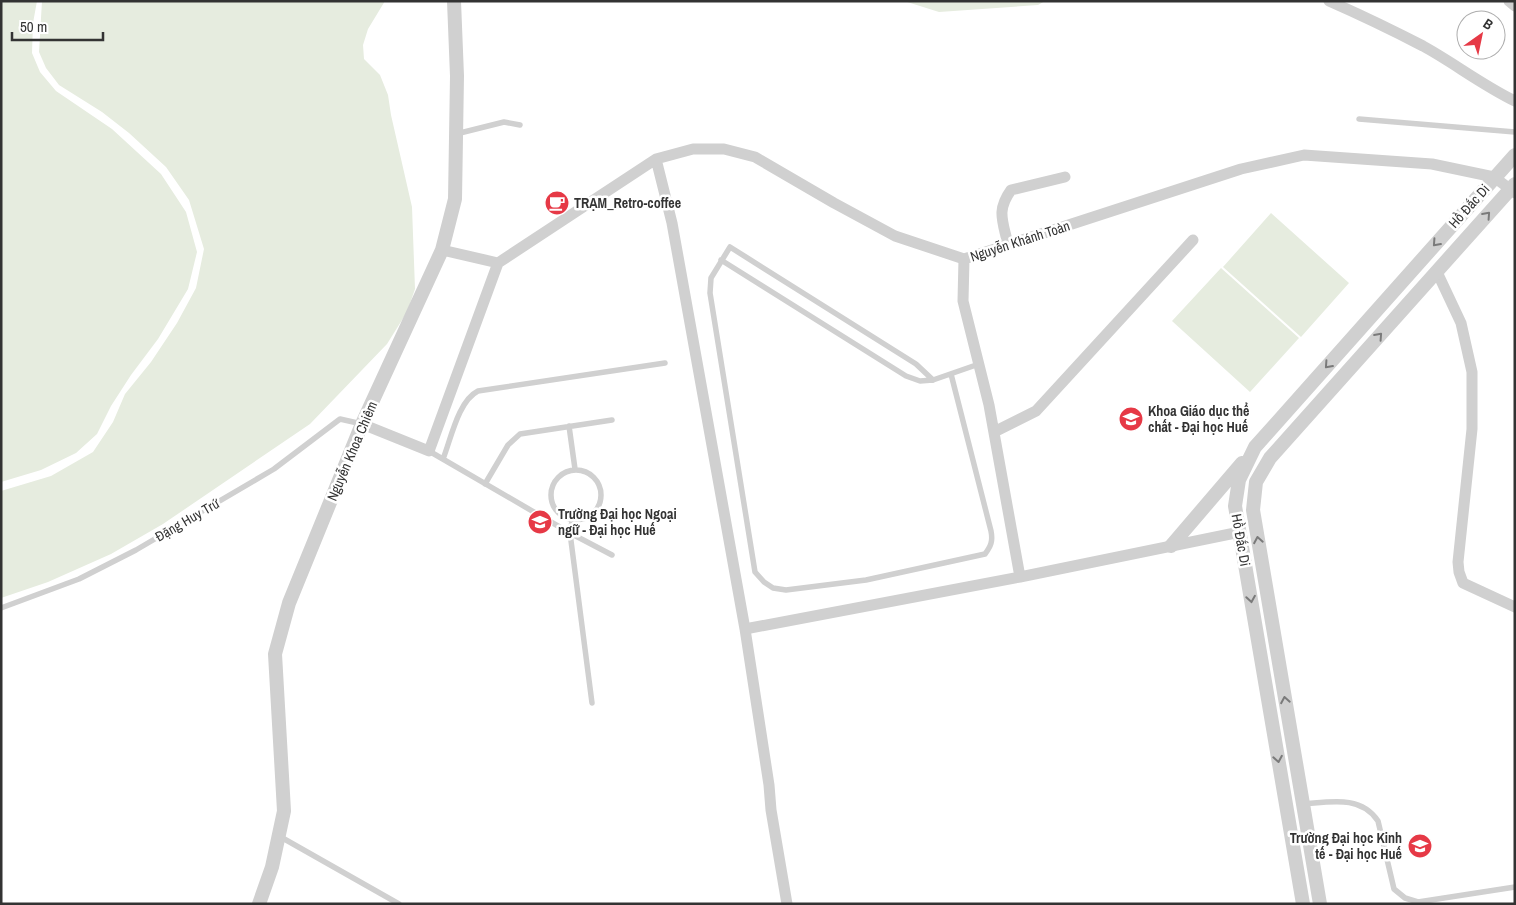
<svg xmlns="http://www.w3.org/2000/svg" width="1516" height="905" viewBox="0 0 1516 905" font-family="'Archivo Narrow',sans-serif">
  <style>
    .green { fill: #e6ecdf }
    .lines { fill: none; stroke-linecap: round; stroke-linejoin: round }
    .service { stroke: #d0d0d0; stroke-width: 5.5 }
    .minor { stroke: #d0d0d0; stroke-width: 11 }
    .tertiary { stroke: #d0d0d0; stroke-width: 14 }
    .oneway { stroke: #7a7a7a }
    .labels { text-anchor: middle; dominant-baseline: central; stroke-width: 5; stroke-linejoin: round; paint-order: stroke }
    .poi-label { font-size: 14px; font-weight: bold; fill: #333; stroke: #fff; text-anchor: start }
    .street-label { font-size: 14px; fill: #333; stroke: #fff }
  </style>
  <rect width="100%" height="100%" fill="#fff"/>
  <path class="green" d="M1,1h36l-4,22 -1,30 8,19 16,19 56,38 49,45 25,38 11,40 -9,37 -30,50 -27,36 -20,31 -14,28 -21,19 -35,17 -40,12z
    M42,1h343l-17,28 -5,16 1,14 16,16 8,20 3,20 21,92 3,82 -8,23 -20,32 -77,80 -147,100 -52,30 -63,28 -47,16v-107l50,-15 42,-24 20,-30 12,-28 26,-32 26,-39 19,-35 8,-39 -15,-49 -23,-33 -37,-34 -27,-21 -43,-27 -13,-17 -7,-16z
    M904,1h141l-7,4 -99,7z
    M1271,213l78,70 -48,54 -78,-70z
    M1221,268l78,70 -49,54 -78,-71z"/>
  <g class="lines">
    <path class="service" d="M1359,119l156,13
      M456,134l48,-12 16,3
      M721,260l185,116 14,5 13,-1 46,-16
      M933,380l-17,-16 -186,-117 -19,31 -1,15 45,279 9,10 9,6 13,2 80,-10 119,-26c6,-8 8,-13 6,-23l-40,-157
      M569,426l6,43
      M429,451l141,82 42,22
      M443,459c8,-20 15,-58 35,-68l187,-28
      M551 495a25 25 0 1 1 50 0a25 25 0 1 1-50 0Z
      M485,484l23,-39 12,-11 92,-14
      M572,521l-2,12 22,170
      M1,608l78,-29 57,-29 138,-81 66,-50 22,5
      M1304,804c26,-2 57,-9 74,17l16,68 11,9 13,4 97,-15
      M279,836l120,68"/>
    <path class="minor" d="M1329,1c32,14 63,29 94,45 31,17 59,39 92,55
      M1509,1l6,5
      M656,159l16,64 73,406 24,156 2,25 16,94
      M1008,245c-5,-24 -12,-34 3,-55l54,-13
      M442,250l56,13 158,-104 37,-10h31l31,8 79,46 61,33 69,23 277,-90 63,-14 128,9 62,13 21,16
      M964,259l-1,42 26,104 31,172
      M1437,272l24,51 11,49v57l-14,133 1,10 4,11 52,24
      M362,424l67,27 69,-188
      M994,432l42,-21 157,-171
      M745,629l275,-52 220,-45"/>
    <path class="tertiary" d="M1171,546l71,-83
      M259,904l13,-37 12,-56 -9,-157 14,-51 73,-179 80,-174 13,-51 2,-123 -3,-75
      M1303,904l-68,-398 4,-26 16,-33 260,-292
      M1320,904l-67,-394 3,-28 14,-24 245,-274"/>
  </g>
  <defs><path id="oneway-chevron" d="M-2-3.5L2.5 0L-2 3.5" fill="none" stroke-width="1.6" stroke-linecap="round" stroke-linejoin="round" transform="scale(1.25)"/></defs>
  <g class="oneway">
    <use href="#oneway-chevron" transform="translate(1487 215) rotate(-48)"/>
    <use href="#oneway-chevron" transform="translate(1436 243) rotate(132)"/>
    <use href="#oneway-chevron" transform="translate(1379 336) rotate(-48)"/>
    <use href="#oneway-chevron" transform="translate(1328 365) rotate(132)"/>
    <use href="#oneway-chevron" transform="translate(1258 540) rotate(-100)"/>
    <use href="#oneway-chevron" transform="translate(1251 599) rotate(81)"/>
    <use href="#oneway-chevron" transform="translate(1285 700) rotate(-100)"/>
    <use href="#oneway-chevron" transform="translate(1278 759) rotate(80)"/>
  </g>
  <defs>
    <symbol id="cafe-disc" viewBox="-11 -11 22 22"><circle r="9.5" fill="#e63946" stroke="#fff"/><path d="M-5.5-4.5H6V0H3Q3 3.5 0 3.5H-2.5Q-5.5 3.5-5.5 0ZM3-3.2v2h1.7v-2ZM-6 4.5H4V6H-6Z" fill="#fff"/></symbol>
    <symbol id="university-disc" viewBox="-11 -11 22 22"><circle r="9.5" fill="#e63946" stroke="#fff"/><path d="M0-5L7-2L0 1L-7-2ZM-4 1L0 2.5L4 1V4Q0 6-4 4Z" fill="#fff"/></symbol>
  </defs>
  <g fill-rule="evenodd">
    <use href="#cafe-disc" x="543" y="189" width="28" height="28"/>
    <use href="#university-disc" x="1117" y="405" width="28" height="28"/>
    <use href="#university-disc" x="526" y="508" width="28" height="28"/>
    <use href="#university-disc" x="1406" y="832" width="28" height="28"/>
  </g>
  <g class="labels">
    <g class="poi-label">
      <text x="574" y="203">TRẠM_Retro-coffee</text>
      <text x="1148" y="411">Khoa Giáo dục thể<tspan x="1148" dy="16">chất - Đại học Huế</tspan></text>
      <text x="558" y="514">Trường Đại học Ngoại<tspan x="558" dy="16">ngữ - Đại học Huế</tspan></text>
      <text x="1402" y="838" text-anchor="end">Trường Đại học Kinh<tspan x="1402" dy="16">tế - Đại học Huế</tspan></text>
    </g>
    <g class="street-label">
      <text transform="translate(1469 206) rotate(-48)">Hồ Đắc Di</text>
      <text transform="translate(1020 241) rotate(-18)">Nguyễn Khánh Toàn</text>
      <text transform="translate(352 451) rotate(-67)">Nguyễn Khoa Chiêm</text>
      <text transform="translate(187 520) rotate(-30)">Đặng Huy Trứ</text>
      <text transform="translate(1241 540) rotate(80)">Hồ Đắc Di</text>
    </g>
  </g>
  <rect width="1516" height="905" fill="none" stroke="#333333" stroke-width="5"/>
  <g transform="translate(1481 35) rotate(33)"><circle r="24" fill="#ffffff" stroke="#adadad"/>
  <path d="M0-4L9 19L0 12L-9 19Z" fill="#e63946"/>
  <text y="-8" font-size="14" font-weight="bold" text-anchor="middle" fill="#333333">B</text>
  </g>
  <path d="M12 32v8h91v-8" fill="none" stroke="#333333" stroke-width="2.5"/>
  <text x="20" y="32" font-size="15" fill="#333333" stroke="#ffffff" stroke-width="4" paint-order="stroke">50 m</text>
</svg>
